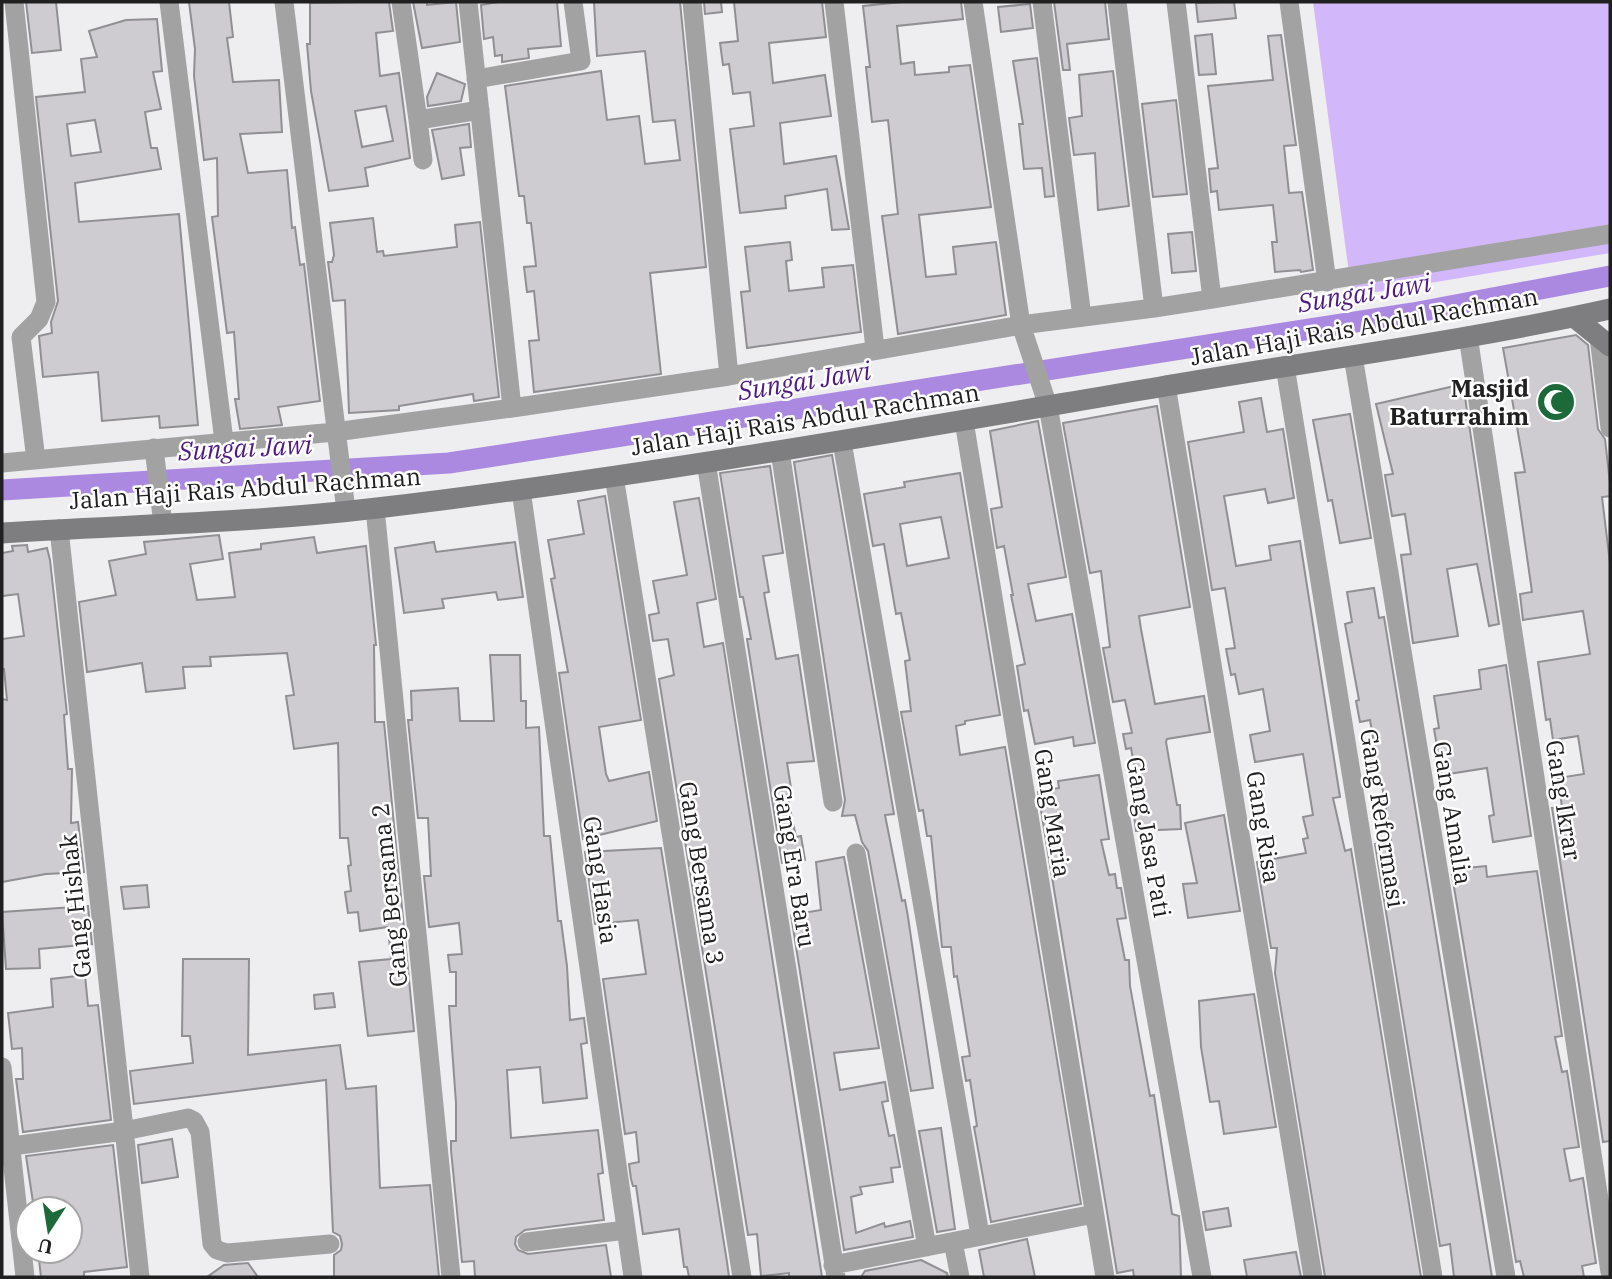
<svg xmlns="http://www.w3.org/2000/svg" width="1612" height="1279" viewBox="0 0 1612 1279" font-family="'IBM Plex Serif',serif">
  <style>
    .green { fill: #d2b8fb }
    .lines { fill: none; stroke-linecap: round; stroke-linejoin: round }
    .canal { stroke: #ac89e0; stroke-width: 21 }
    .building { fill: #ceccd0; stroke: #908f93; stroke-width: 2; fill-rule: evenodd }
    .street { stroke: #a2a2a3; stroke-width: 19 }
    .secondary { stroke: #7e7d7f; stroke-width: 21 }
    .labels { text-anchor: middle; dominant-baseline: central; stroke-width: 5; stroke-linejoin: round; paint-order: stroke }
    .street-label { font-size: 24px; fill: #202021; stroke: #fff }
    .poi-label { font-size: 24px; font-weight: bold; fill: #202021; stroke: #fff; text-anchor: end }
    .water-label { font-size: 26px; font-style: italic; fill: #4f1b82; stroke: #fff }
  </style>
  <rect width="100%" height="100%" fill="#eeedf0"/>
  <path class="green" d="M1313,2h297v251l-258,43z"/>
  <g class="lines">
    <path class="canal" d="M2,490l447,-27 964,-150 197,-37"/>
  </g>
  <path class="building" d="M26,2h30l5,48 -29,3z
    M189,2h40l4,35 -6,1 6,44 46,-2 3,52 -42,2 8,39 39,-3 5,58 3,-1 5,38 4,-1 16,137 -42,6 4,18 -42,4 -5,-30h4l-5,-67 -7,1 -15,-116 6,-1 -1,-58 -13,2 -10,-84 1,-27z
    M359,2h30l4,29 -17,2 4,43 19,-3 11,85 -45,10 3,18 -39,5 -18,-100 -4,-47h3v-41zM386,106l7,35 -31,6 -7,-36z
    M413,2h14v3l29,-3 4,40 -38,6z
    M498,2h59l4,44 -33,3 1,9 -27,4v-7l-7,1 -2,-19 -9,2 -3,-34z
    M594,2h86l26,265 -56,6 11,101 -127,18 -5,-51 10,-1 -5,-49 -7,1 -3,-25 12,-1 -5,-43h-4l-3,-27h-5l-14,-110 96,-15 6,49 32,-4 6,48 35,-4 -5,-40 -22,2 -8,-71 -48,5z
    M704,2h17l1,10 -17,2z
    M734,2h88l4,35 -57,6 4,40 52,-8 6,41 -51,7 4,41 52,-8 13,73 -17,1 -5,-41 -42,7 1,12 -46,5 -10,-84 24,-3 -4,-34 -17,2 -4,-30 -6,1 -3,-22 18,-2z
    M902,2h59l2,17 -66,7 4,38 13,-2 1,13 34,-3v-5l21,-2 21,142 -72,8 7,62 30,-3 -3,-27 43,-5 10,73 -108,19 -16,-118 16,-2 -10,-94 -16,2 -6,-55h4l-7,-61z
    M1054,2h51l4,37 -42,5 3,26h-7z
    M1234,2l2,16 -38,4 -2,-19z
    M1030,4l3,24 -32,4 -3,-25z
    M157,19l5,52 -9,1 8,37 -16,3 6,36h6l4,21 -86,14 4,39 100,-8 19,211 -38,3 -1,-12 -57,5 -4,-49 -55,5 -4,-41 13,-3 -1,-11 7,-21 -22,-204 49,-5 -4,-33 16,-2 -8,-26 37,-11zM95,120l6,32 -30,4 -4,-32z
    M1212,34l4,40 -17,1 -4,-39z
    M1281,35l15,110 -12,1 5,47 13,-1 11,78 -12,2 -1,-2 -25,2 -3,-30h5l-4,-37 -54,5 -2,-19 -6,1 -2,-23 9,-1 -10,-82 65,-6 -5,-44z
    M1037,58l17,138 -9,1 -3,-29 -18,1 -5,-45h4l-10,-63z
    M1113,71l16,135 -31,4 -3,-57 -21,2 -5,-37 13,-2 -3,-41z
    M437,73l28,11 -4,17 -33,5 -1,-9z
    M1176,100l11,94 -34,3 -11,-93z
    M469,124l2,23 -11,1 4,27 -22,4 -10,-49z
    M373,218l4,34 6,-1 1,5 73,-9 -2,-22 25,-3 19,175 -25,4 -1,-7 -74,12v4l-50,3 -4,-113 -12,1 -5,-39h4l2,-7 -4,-32z
    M1192,232l4,39 -24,2 -4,-39z
    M790,242l2,18 -6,1 3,30 35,-4 -2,-19 31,-3 8,67 -114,16 -6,-56 9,-1 -5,-44z
    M1576,335l12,10 10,84 7,10 5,44v13l-8,1 8,66v578l-7,1 -51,-334 10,-1 -4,-29 26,-4 -6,-38 -25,4 -3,-21 -4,1 -8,-58 52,-8 -7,-43 -60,9 -3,-26 12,-2 -17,-119 10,-1 -22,-124z
    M1463,384l36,240 -10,2 -12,-62 -30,5 11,67 -45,7 -12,-88 10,-1 -6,-40 -13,2 -7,-41 8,-1 -17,-70z
    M1261,398l6,34 16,-3 11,69 -26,5 -3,-14 -41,7 12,70 35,-6 -2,-14 31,-5 40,256 -7,1 12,53 6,-2 70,428h-96l-50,-304 2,-25h-6l-14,-86 49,-9 -3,-14 5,-1 -5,-21 10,-2 -10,-61 -48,8 -5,-27 20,-4 -7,-42 -24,5 -4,-20 -4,1 -5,-26 9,-1 -10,-60 -13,2 -24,-148 56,-10 -5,-30z
    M1157,406l33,201 -51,9 2,13 14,75 49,-8 6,36 -43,7 -1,3 11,63h3l1,24 -45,2 -6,-49 7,-1 -6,-33 -5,1 -3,-15 9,-1 -7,-33 -12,2 -10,-54 7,-1 -9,-76 -11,2 -27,-150z
    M1350,414l21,124 -31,5 -8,-43 -4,1 -15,-81z
    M1038,421l28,156 -38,7 8,37 36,-7 23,129 -21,3 -1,-9 -38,7 -7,-34 -4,1 -7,-45 8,-2 -14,-69h2l-9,-49 -7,2 -6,-39 11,-2 -12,-76z
    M832,455l62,359 -9,1 17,86 3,-1 3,17 25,171 -22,3 -43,-240 -6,-9 -7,-27 -13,1 3,-16 -51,-338z
    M770,466l13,87 -20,3 6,36 -5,1 12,66 22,-4 16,106 -27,2 5,31 -5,1 9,42 5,-1 4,24 -23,3 -35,-224h4l-8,-42h-3l-20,-124z
    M960,473l40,242 -35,6v3l-9,2 4,29 45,-8 76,457 -90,18 -17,-95 3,-1 -7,-46 -4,1 -4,-24 8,-1 -13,-80 -3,1 -3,-30h-9l-11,-111h-4l-4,-26 -4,1 -18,-99 10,-1 -6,-50 5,-1 -9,-47 -5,1 -12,-70 -11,2 -9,-52 41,-7 -1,-5zM941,517l8,41 -42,8 -7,-42z
    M605,496l36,224 -42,7 7,47 3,7 40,-9 8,49 -74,18 -24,-166 9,-1 -17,-93 4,-1 -7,-38 36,-6 -6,-33z
    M699,498l17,101 -19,4 7,44 19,-4 99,634h-33v-4l-28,3 -4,-42 -9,1 -89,-556 15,-4 -6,-36 -15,2 -4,-26 10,-2 -6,-32 34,-6 -13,-73z
    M219,535l4,24 -33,5 7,36 38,-3 -6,-44 32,-4v-5l53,-7 3,16 49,-7 10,99h-2l1,77h9l30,309 -46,5 -9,-74 32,-3 -3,-32 -28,4 -2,-19 -10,1 -3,-21 6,-1 -3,-25 3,-1 -3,-27h-8l-2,-95 -44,6 -8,-53 8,-1 -7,-42 -77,4 1,9 -28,1 2,21 -39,4 -4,-29 -55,9 -8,-70 37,-7 -7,-34 37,-7 -2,-12z
    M434,542l2,10 79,-10 8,55 -25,3 -2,-8 -54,7 2,9 -40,5 -9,-65z
    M27,545l1,7 19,-4 3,12 17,154 -3,1 4,54h4l-1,54 7,-1 6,50 -38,2 -44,8v-183l5,1 -3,-31h-2v-30l22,-3 -6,-42 -16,2v-43l11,-2 -1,-5z
    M1374,588l5,30 5,-1 108,660h-38l-4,-33 -10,2 -65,-402 16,-4 -10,-61 -8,1 -3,-19 7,-1 -7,-40 -10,2 -4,-21 3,-1 -14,-76 7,-2 -5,-30z
    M490,655h30l1,46h5v27l13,-1 5,109h6l8,85h3l6,45 3,54 14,-2 3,25 -6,1 6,54 -44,5 -3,-36 -33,3 4,68 87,-8 5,43 -5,1 6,46 -79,10 -9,7 -1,7 3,6 10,4 78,-9 5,32h-136l-1,-16 -12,1 -11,-112v-9h5v-38l-7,-97h7v-34h-6l-2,-17 14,-1 -3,-31 -30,4 -5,-51h7l-3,-58h-10l-10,-98h4l-1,-29 47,-3 2,33h34z
    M1506,665l25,171 -38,6 -4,-26 5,-1 -7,-47 -45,7 -8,-46 5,-1 -5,-32 47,-7 -2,-19z
    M1099,775l10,64 -8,1 8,35 6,-1 2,14h4l5,30 -9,1 8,41h4l1,26 20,110 4,-1 18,119 7,2 2,61h-47l-1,-7 -16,3 -79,-481 21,-4 -1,-7z
    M1224,815l16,96 -52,7 -5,-34 14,-1 -12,-60z
    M661,848l66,414 2,15h-40l-2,-10h-3l-5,-38 -36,5 -7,-48h-3l-2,-7 -2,-15 10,-2 -3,-30 -11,2 -22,-155 43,-5 -8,-54 -43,4 -10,-72z
    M844,857l35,191 -45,5 6,37 45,-8 3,19 -6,1 7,34 5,-1 6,32 -9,1 2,14 -33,5 2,7 -11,3 5,36 28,-10 1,4 25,-6 3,16 -69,13 -53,-335 30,-5 -5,-48z
    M1486,866l1,11 50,-6 25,165 -7,1 7,35 5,-1 12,76 -15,2 6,32 13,-3 13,85 -14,3 2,11h-60l-4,-16 -4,1 -64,-387 5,-1 -1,-5z
    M147,885l2,22 -25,2 -3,-22z
    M88,906l4,38 -53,5 1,19 -34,1 -4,-57z
    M183,959h66l-1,96 92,-10 6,44 30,-3 4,102 50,-3 9,92h-105v-22l7,-5 1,-6 -2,-8 -7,-4 -7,-152 -192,24 -4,-33 63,-8 -3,-27h-8z
    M85,975l3,31 10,-1 13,115 -88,12 -7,-53h7l-1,-31 -10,1 -4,-36 45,-6 -2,-28z
    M333,993l2,14 -20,2 -1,-14z
    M1254,994l22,133 -52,7 -5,-33 -9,1 -9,-55 -2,-46z
    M941,1128l14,101 -18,3 -18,-101z
    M172,1139l6,38 -36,6 -4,-38z
    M113,1145l14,122 -43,5v5h-43l-3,-26h32v-42h-36l-8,-53z
    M1228,1208l3,18 -25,4 -3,-18z
    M1027,1239l8,38h-51l-5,-27z
    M1296,1252l5,25h-54l-3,-17z
    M921,1260l26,13 1,4h-87l4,-6z
    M248,1263l10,14h-51l17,-12z"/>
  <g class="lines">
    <path class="street" d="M14,2l32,300 -7,17 -18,18 15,123
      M169,2l55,439
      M284,2l62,509
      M401,2l17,118 62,-10
      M468,2l44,406
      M692,2l37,374
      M834,2l41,346
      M973,2l48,323 27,81 154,871
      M1042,2l40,315
      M1117,2l37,306 58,-9 -36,-297
      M1289,2l38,280
      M476,79l105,-18 -8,-59
      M418,120l5,40
      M1212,299l398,-65
      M1468,336l142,936
      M1599,337l11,91
      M1353,356l153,921
      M1285,366l148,911
      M1166,385l147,892
      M964,421l141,856
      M842,442l138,793
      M154,448l9,77
      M780,451l53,351
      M706,462l130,815
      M2,463l333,-31 177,-24 217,-32 292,-51 133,-17
      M614,476l128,801
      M521,490l112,787
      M375,508l76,769
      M59,529l81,748
      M856,853l71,394
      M2,1067l23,210
      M12,1146l112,-15 64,-13 6,3 6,11 12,112 5,6 10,3 103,-9
      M527,1242l99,-12
      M953,1242l7,35
      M833,1265l261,-51"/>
    <path class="secondary" d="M1574,317l36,29
      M2,533c125,-8 250,-10 375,-25 262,-31 522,-77 783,-121 150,-26 301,-45 450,-78"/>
  </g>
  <defs>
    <symbol id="mosque-disc" viewBox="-11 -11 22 22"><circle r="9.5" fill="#1c6a3a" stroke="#fff"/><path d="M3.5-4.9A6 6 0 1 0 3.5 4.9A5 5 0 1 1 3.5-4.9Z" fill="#fff"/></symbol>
  </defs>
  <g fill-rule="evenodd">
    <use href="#mosque-disc" x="1534" y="380" width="44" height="44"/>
  </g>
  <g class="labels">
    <g class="street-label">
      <text transform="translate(1364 326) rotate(-10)">Jalan Haji Rais Abdul Rachman</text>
      <text transform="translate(805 419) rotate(-9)">Jalan Haji Rais Abdul Rachman</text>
      <text transform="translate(245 488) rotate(-4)">Jalan Haji Rais Abdul Rachman</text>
      <text transform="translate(1564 800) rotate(81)">Gang Ikrar</text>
      <text transform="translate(1053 813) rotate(81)">Gang Maria</text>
      <text transform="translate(1453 813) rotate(81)">Gang Amalia</text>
      <text transform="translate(1383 818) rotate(81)">Gang Reformasi</text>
      <text transform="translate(1264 827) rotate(81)">Gang Risa</text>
      <text transform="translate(1149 837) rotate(80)">Gang Jasa Pati</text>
      <text transform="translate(795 866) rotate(81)">Gang Era Baru</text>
      <text transform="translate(702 873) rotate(81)">Gang Bersama 3</text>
      <text transform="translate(601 880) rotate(82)">Gang Hasia</text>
      <text transform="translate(389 895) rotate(-96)">Gang Bersama 2</text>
      <text transform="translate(75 906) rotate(-96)">Gang Hishak</text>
    </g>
    <g class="poi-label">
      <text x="1529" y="388">Masjid<tspan x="1529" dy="28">Baturrahim</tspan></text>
    </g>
    <g class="water-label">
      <text transform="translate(1364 292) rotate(-9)">Sungai Jawi</text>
      <text transform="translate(804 380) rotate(-9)">Sungai Jawi</text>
      <text transform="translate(245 447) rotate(-3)">Sungai Jawi</text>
    </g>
  </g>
  <rect width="1612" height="1279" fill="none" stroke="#202021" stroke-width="7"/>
  <g transform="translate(49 1230) rotate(192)"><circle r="33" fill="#ffffff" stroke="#a6a6a6" stroke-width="2"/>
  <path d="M0-5L12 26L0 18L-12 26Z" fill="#1c6a3a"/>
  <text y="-10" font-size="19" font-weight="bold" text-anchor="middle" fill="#202021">U</text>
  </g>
</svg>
